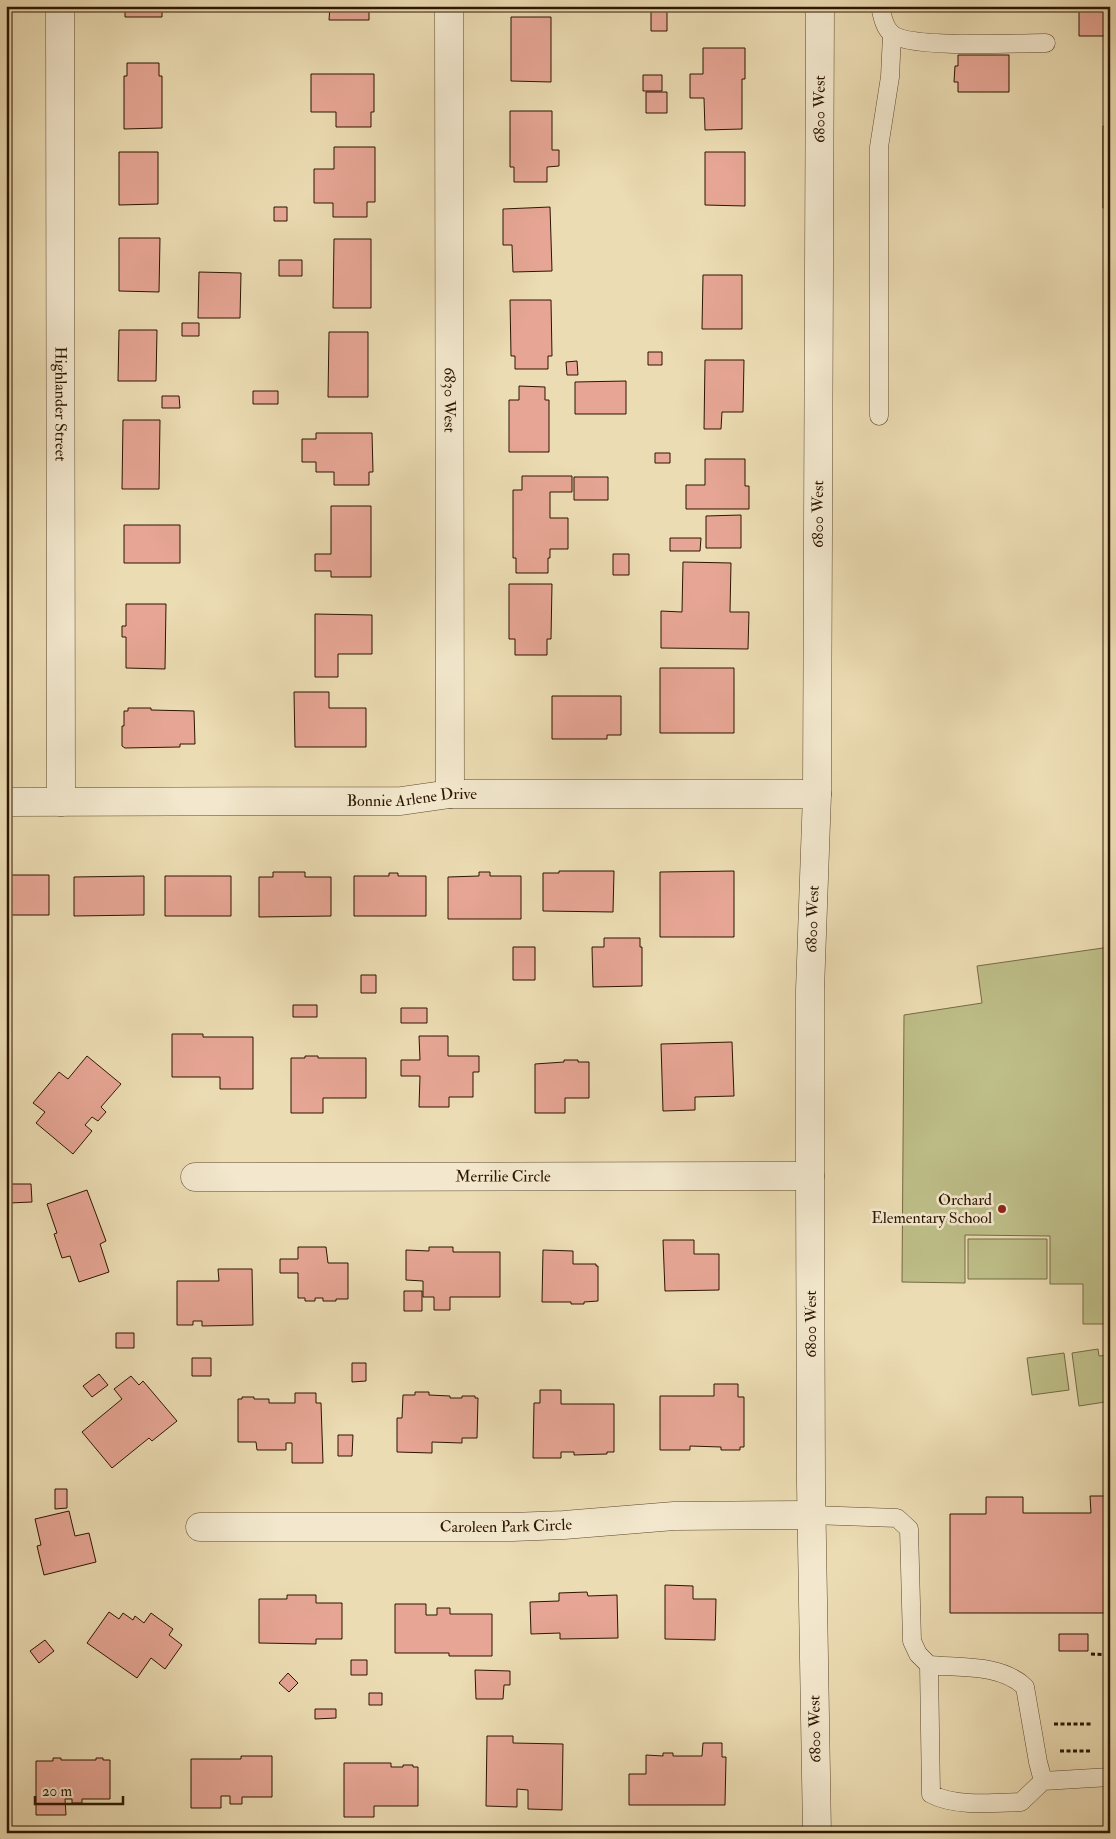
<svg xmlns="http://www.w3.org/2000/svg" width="1116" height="1839" viewBox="0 0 1116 1839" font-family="'IM FELL Double Pica',serif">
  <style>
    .green { fill: #bebe88; stroke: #756a44 }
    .building { fill: #e7a695; stroke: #2c1500 }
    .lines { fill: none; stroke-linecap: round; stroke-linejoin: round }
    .lane-casing { stroke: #5c472d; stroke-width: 19 }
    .street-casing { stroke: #5c472d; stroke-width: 29 }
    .path { stroke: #2c1500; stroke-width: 3; stroke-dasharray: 4 2.5; stroke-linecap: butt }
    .lane { stroke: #f3e8ce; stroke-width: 18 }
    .street { stroke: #f3e8ce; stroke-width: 28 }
    .poi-dot { fill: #8f2418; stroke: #f3e8ce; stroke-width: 2 }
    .labels { text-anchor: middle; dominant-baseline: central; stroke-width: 5; stroke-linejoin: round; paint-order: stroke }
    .street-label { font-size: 16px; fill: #2c1500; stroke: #f3e8ce }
    .poi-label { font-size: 16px; fill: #2c1500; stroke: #f3e8ce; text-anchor: end }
  </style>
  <rect width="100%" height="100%" fill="#ecdcb3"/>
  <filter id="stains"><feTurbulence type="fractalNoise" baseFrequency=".004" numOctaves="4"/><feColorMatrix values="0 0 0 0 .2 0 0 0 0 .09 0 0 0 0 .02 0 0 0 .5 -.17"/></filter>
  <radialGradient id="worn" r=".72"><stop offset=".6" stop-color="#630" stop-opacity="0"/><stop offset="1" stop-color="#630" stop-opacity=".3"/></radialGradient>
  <path class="green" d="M1110,947v377h-27v-40h-33v-48l-85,-1v48l-63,-1 2,-267 78,-12 -5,-37z
    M968,1239h79v40h-79z
    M1098,1349l1,7 11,-1v41l-5,1v5l-26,4 -7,-53z
    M1064,1353l5,37 -37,5 -5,-37z"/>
  <path class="building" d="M125,6h37v11h-37z
    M330,6h39v14h-40z
    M1079,6h31v30h-31z
    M651,8h16v23h-16z
    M511,17h40v65l-40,-1z
    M703,48h42v31h-3v50l-37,1 -1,-32h-14v-24h13z
    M958,55h51v37h-51v-10h-4l1,-16h3z
    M127,63h32v13h3v52l-38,1v-53h3z
    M311,74h63v38h-3v15h-35v-15h-25z
    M643,75h19v16h-19z
    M646,92h21v21h-21z
    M510,111h42v39h7v16l-12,1v15h-33v-15h-4z
    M1103,126h7v82h-7z
    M334,147h41v55h-8v15h-34v-14h-19v-34h20z
    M119,152h39v52l-39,1z
    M705,152h40v54l-40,-1z
    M274,207h13v14h-13z
    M550,207l2,64 -39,1 -1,-27h-9v-36z
    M119,238h41l-1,54 -40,-1z
    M334,239h37v69h-38z
    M279,260h23v16h-23z
    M199,272l42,1 -1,45h-42z
    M703,275h39v54h-40z
    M510,300h41l1,56h-4v13h-33v-13h-4z
    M182,323h17v13h-17z
    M119,330h38l-1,51h-38z
    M329,332h39v65h-40z
    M648,352h14v13h-14z
    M705,360h39l-1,52h-21l-1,17h-17z
    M577,361l1,14h-11l-1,-13z
    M626,381v33h-51v-32z
    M519,386l26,1v13h4v52h-40v-52h10z
    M253,391h25v13h-25z
    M162,396h17l1,12h-18z
    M123,420h37l-1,69h-37z
    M316,433h56l1,39h-4v13h-35v-13h-18v-10h-14v-23h14z
    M655,453h15v10h-15z
    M705,459h40v27h4v23h-63v-24h19z
    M522,476h50v16h-22v26h18v31h-18v9h-2v15h-32v-15h-3v-68h9z
    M574,477h34v23h-34z
    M331,506h40v71h-40v-6h-16v-17h16z
    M741,515v33h-35v-32z
    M124,525h56v38h-56z
    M670,538h31l-1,13h-30z
    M613,554h16v21h-16z
    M683,562l48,1 -1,49h19l-1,37 -87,-1v-37l21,1z
    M509,584h43l-1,55h-4v16h-32v-16h-6z
    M126,604h40l-1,65 -39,-1v-31h-4v-11h4z
    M315,614l57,1v39h-34v23h-23z
    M660,668h74v65h-74z
    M294,692h35v16h37v39h-71z
    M552,696h69v39h-14v4h-55z
    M128,708h23v2l43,1 1,33h-15v3l-55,1 -3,-2v-20h2v-15h4z
    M559,871h55l-1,41 -70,-1v-38h16z
    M734,871v66h-74v-65z
    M273,872h32v5h26v39l-72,1v-40h14z
    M479,872h11v4h31v43h-73v-42l31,-1z
    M389,873h9v3h28v40h-72v-40h35z
    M6,875h43v40h-43z
    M144,876v39l-70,1v-39z
    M165,876h66v40h-66z
    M604,938h36v9h2v39l-49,1 -1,-40h12z
    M513,947h22v33h-22z
    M361,975h15v18h-15z
    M293,1005h24v12h-24z
    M401,1008h26v15h-26z
    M172,1034h31v3h50v52h-33v-12h-48z
    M419,1036h29v20h31v16h-6v25h-24v10h-30l1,-31h-19v-16h19z
    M732,1042l2,54 -39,1v13l-32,1 -2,-67z
    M87,1056l34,28 -20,23 5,5 -8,9 -6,-4 -7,8 7,6 -19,23 -37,-31 9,-11 -12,-9 26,-31 9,7z
    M305,1056h13v2h48v40h-43v15h-32v-55h14z
    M564,1060h14v2h11v36h-24v15h-30v-49l29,-2z
    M9,1184h22l1,18 -23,1z
    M87,1190l19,51 -6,3 9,28 -30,10 -9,-26 -8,2 -8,-24 3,-1 -10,-29z
    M663,1240h31v14h25v36l-54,1z
    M298,1247h28l2,16h20v36h-12v2h-13v-3h-8v3h-10v-3h-7v-25h-18v-14h18z
    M429,1247h24v5h47v45h-50v13h-16v-13h-11v-16l-17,-1v-30l23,1z
    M543,1250l30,1v13h23v2h2v35l-14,1v2h-13v-2h-29z
    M218,1269h34l1,56 -51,1v-5h-9v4h-16v-44h42z
    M404,1291h18v20h-18z
    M116,1333h18v15h-18z
    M192,1358h19v18h-19z
    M352,1363h14v18l-14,1z
    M99,1374l9,11 -16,12 -9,-11z
    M131,1376l8,9 4,-4 34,40 -25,20 -3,-3 -37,30 -30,-36 40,-33 -8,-10z
    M714,1384h24v13h6v50h-4v3h-19v-3l-31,-1v4h-30v-54h54z
    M540,1390h21v14h53v48h-7v2l-33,1v-3h-13v6h-28l1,-55h6z
    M415,1392h14v3l21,1v2h12v-2h13v2h3l-1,40h-15v5l-30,-1v11l-35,-1v-34h5l1,-23h12z
    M295,1393h21v10h5l2,60h-31v-20h-6v7h-29l-1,-8h-18v-43h4v-2h12v2h15v4h26z
    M338,1435h15l-1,21h-14z
    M55,1489h12v19l-12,1z
    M1090,1496h20v117h-160v-99h36v-17h37v16h68z
    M69,1511l6,25 14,-3 7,29 -52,13 -7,-29 4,-1 -6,-26z
    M665,1585l28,1v13h23l-1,41 -50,-1z
    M587,1592l1,4 29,-1 1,43 -58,1v-6l-29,1 -1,-32 29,-1v-8z
    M287,1595h29v8h26v36h-26v5l-57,-1v-44h28z
    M395,1604h31v11h11v-7h13v6h42v42h-43v-3h-54z
    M109,1612l10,7 4,-6 10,7 2,-4 9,7 7,-10 22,16 -4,6 13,10 -17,24 -14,-11 -14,20 -50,-35z
    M1059,1634h29v17h-29z
    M45,1640l9,11 -15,12 -9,-12z
    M351,1660h16v15h-16z
    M475,1670l35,1v14h-6l-1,14h-27z
    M288,1673l10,10 -9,9 -10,-9z
    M369,1693h13v12h-13z
    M315,1709h21v9l-21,1z
    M487,1736h26v7l50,1 -1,66 -34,-1v-19l-11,-1v18l-31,-1z
    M703,1743h19v14h4l-1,48h-96v-31h17v-19l17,1v-3h10v3h29z
    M241,1756h31v41h-30v7h-12v-8h-9v12h-30v-49h50z
    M53,1758h8v2h35v-2h7v2h7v39h-28v4h-10v-4h-7l1,16h-30v-54h17z
    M344,1763h47v4h12v-2h10v2h5v39h-44v11h-30z"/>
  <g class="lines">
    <defs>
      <path id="lane" d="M880,6c2,9 4,22 12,28 18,15 126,9 154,9
        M879,416v-269l11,-70 2,-42
        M812,1515l85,3 12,11 3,112 6,13 11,11 2,129c24,13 63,9 90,8l22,-21 67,-4
        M929,1665c32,3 72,-1 96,22l13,75 5,19"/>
      <g id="street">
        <path id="s1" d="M60,6l1,796"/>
        <path id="s2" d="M449,6l1,788"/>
        <path id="s3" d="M6,802l395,-1 49,-7h367"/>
        <path id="s4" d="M195,1177l615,-1"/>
        <path id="s5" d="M200,1527h312l52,-2 110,-9 138,-1"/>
        <path id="s6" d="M817,1833l-6,-349 -1,-308v-186l7,-196 3,-788"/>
      </g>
    </defs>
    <use href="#lane" class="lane-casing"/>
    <use href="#street" class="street-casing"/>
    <path class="path" d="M1091,1654l19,1
      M1054,1724h37
      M1060,1751h32"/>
    <use href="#lane" class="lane"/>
    <use href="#street" class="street"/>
  </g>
  <circle class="poi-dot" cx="1002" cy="1209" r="5"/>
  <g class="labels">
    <g class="street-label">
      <text stroke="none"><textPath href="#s6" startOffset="1724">6800 West</textPath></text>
      <text stroke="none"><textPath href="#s2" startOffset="394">6830 West</textPath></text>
      <text stroke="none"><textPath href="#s1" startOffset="398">Highlander Street</textPath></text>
      <text stroke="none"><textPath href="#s6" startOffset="1319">6800 West</textPath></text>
      <text stroke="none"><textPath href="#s3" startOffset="406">Bonnie Arlene Drive</textPath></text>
      <text stroke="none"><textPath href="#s6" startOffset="914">6800 West</textPath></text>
      <text stroke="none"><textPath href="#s4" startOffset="308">Merrilie Circle</textPath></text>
      <text transform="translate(811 1324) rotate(-90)">6800 West</text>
      <text stroke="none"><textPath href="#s5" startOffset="306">Caroleen Park Circle</textPath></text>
      <text transform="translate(815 1729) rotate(-91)">6800 West</text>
    </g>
    <g class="poi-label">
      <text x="992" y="1200">Orchard<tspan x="992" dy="18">Elementary School</tspan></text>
    </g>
  </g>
  <rect width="1116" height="1839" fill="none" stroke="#ecdcb3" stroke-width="25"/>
  <rect x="8" y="8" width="1101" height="1824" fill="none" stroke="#2c1500" stroke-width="2.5"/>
  <rect x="12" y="12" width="1091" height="1814" fill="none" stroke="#2c1500"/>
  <path d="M35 1796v8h88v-8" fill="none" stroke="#2c1500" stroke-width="2.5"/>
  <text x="42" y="1796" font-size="15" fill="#2c1500" stroke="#f3e8ce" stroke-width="4" paint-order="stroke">20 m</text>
  <rect width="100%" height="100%" filter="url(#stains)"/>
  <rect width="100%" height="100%" fill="url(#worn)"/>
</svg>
